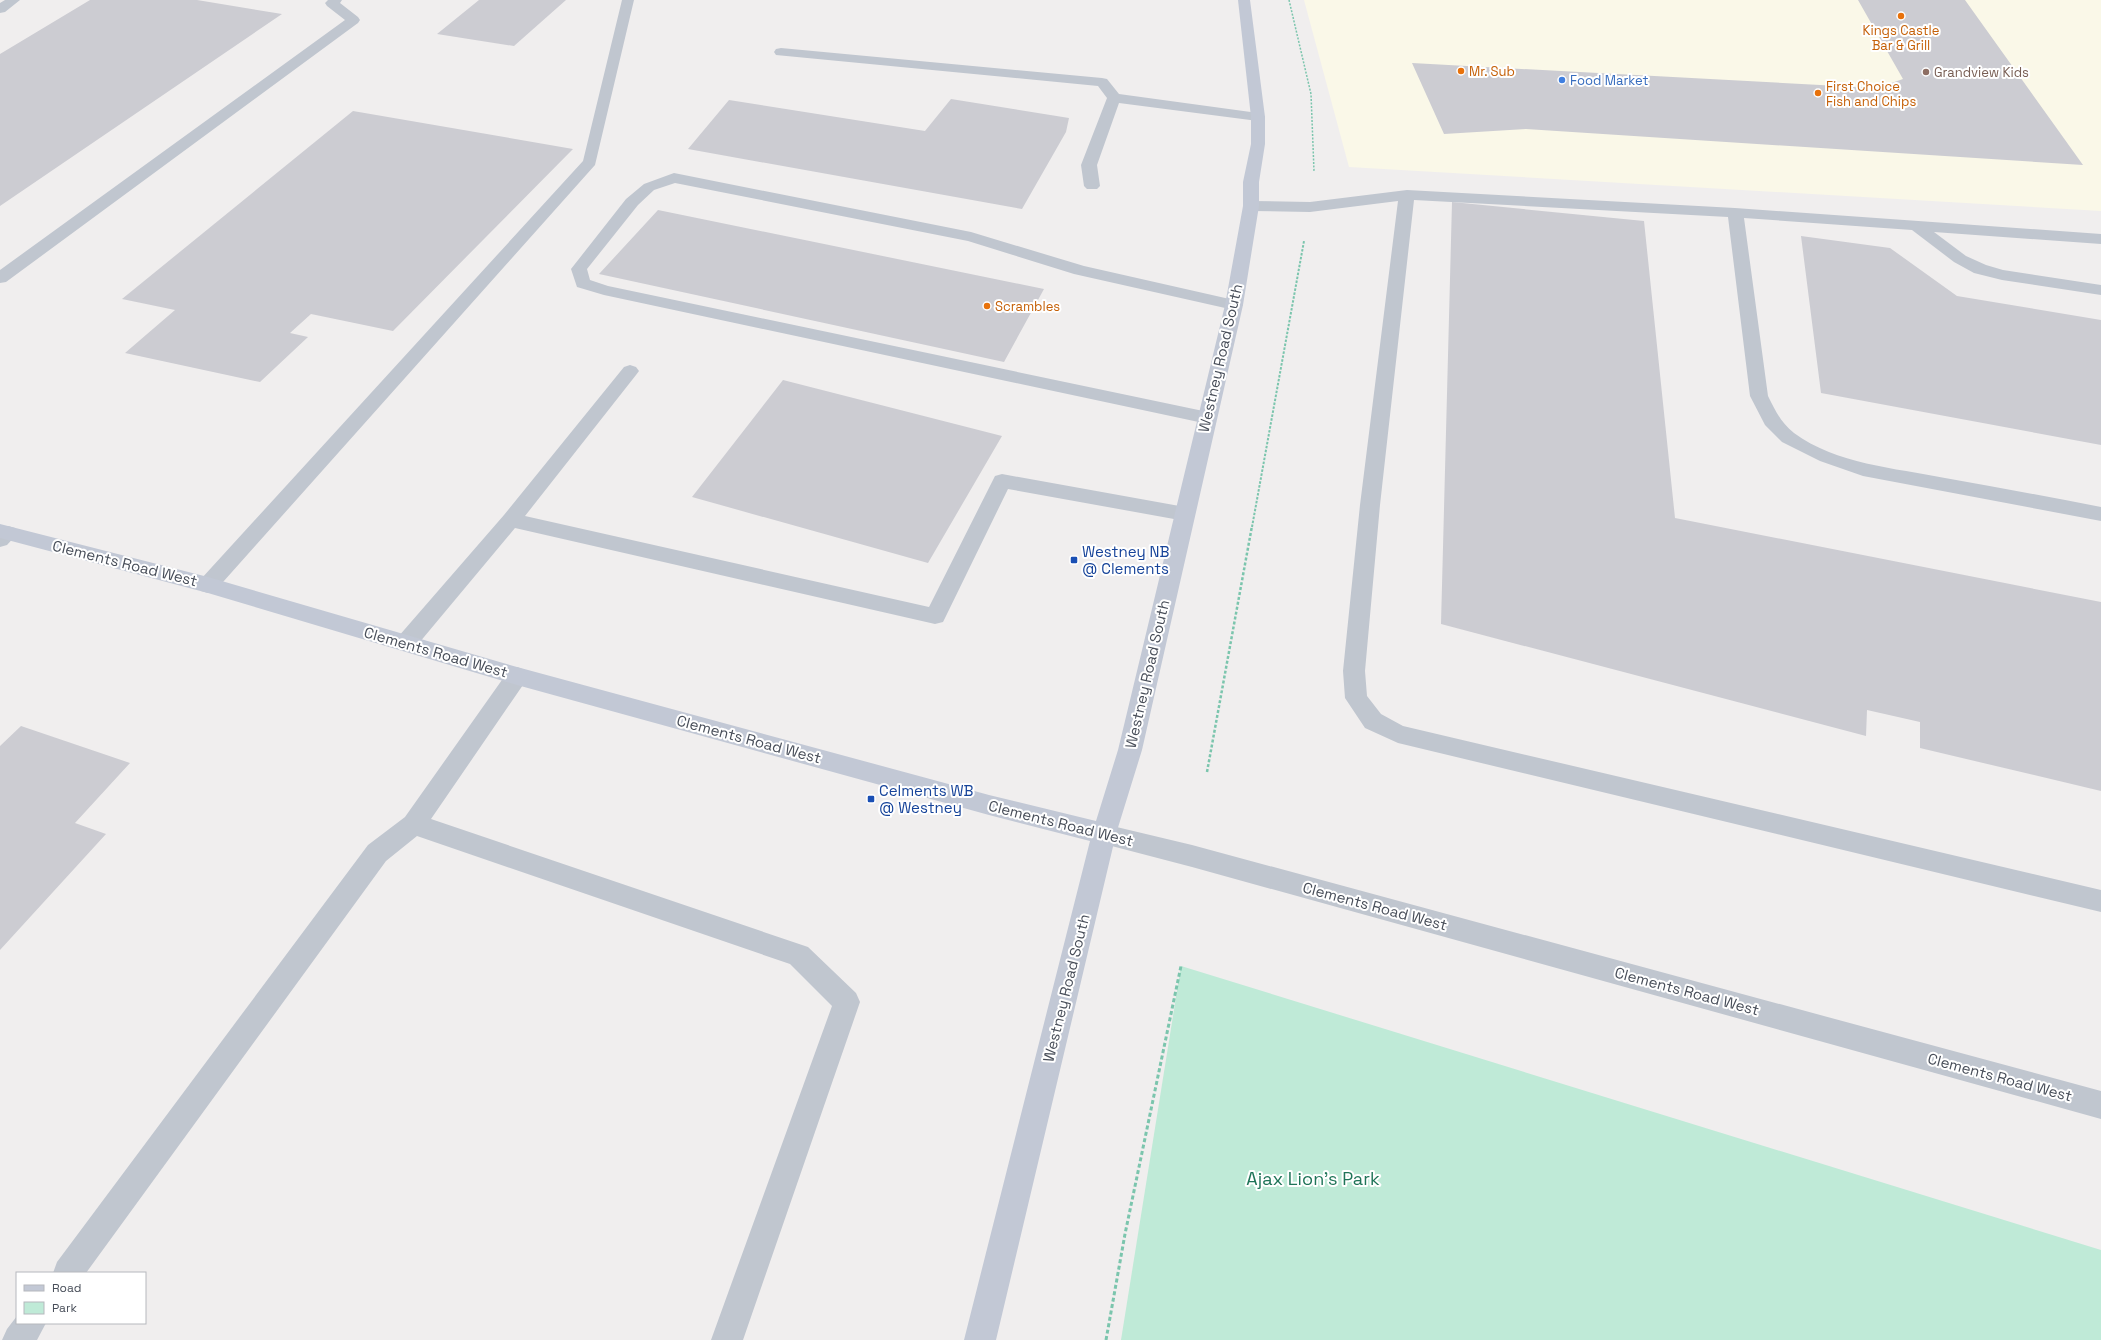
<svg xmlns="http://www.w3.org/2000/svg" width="2101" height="1340" viewBox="0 0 2101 1340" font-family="'Space Grotesk',sans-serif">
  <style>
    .commercial { fill: #faf8e8 }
    .green { fill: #bfead7 }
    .building { fill: #ccccd2 }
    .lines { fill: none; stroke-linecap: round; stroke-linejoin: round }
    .path-far3 { stroke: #7bc5ad; stroke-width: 1.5; stroke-dasharray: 2 1.5; stroke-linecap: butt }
    .path-far2 { stroke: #7bc5ad; stroke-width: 2; stroke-dasharray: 2.5 1.5; stroke-linecap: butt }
    .path-far1 { stroke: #7bc5ad; stroke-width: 2.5; stroke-dasharray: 3 2; stroke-linecap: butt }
    .path { stroke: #7bc5ad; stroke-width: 3; stroke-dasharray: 4 2.5; stroke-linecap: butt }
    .lane { fill: #c0c6cf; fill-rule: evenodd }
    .street { fill: #c0c6cf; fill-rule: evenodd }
    .secondary { fill: #c2c8d5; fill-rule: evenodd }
    .food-dot { fill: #e8710a; stroke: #fff; stroke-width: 1.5 }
    .education-dot { fill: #8d6e63; stroke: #fff; stroke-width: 1.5 }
    .shop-dot { fill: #3f7fe0; stroke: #fff; stroke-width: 1.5 }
    .transit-dot { fill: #1a4fb4; stroke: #fff; stroke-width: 1.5 }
    .labels { text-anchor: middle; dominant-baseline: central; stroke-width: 4; stroke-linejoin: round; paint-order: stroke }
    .far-food-label { font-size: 13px; fill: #c56008; stroke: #fff; text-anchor: start }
    .far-education-label { font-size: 13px; fill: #785e54; stroke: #fff; text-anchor: start }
    .far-shop-label { font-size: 13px; fill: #366cbe; stroke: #fff; text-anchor: start }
    .street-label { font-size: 15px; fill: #484e59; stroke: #fff }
    .transit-label { font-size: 15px; fill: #164399; stroke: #fff; text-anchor: start }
    .near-park-label { font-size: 18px; fill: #1f7458; stroke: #fff }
  </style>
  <rect width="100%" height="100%" fill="#f0eeee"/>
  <path class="commercial" d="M1304,0h797v211l-752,-44z"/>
  <path class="green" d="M1181,966l920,284v90h-980z"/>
  <path class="building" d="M90,0h107l85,14 -282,192v-152z
    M479,0h87l-52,46 -77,-12z
    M1858,0h107l118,165 -557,-36 -82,5 -32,-71 465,25 26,-9z
    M951,99l118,19 -3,14 -44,77 -334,-60 41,-49 196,31z
    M353,111l220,38 -180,182 -82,-17 -21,19 18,4 -48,45 -135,-29 50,-43 -53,-11z
    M1452,202l192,19 31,297 426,84v189l-181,-43v-26l-53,-12 -1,26 -425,-112z
    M658,210l386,79 -40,73 -405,-88z
    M1801,236l89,12 67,48 144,24v125l-280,-52z
    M783,380l219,56 -74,127 -236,-66z
    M21,726l109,37 -55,60 31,11 -106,116v-204z"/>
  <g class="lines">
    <path class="path-far3" d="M1289,0l22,94 3,77"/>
    <path class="path-far2" d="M1252,527l52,-286"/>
    <path class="path-far1" d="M1207,772l45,-246"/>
    <path class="path" d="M1106,1340l19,-106 56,-268"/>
    <path class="lane" d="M5,0h15l-15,12 -5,1v-10z
      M328,0h14l-2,3 18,14 2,3 -2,3 -352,259 -6,1v-13l345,-250 -18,-14 -2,-3z
      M622,0h12l-39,165 -380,426 -7,2 -7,-2 -3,-6 3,-6 382,-418z
      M781,48l321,30 5,1 12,15 139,19 5,1 2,3 -2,3 -5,1 -139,-18 -22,62 3,21 -3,3h-10l-3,-3 -3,-21 26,-67 -9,-12 -322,-31 -2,-3 2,-3z
      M674,173l297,59 113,34 150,34 6,1 3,4 -3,4 -6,1 -160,-36 -106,-33 -293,-58 -21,7 -16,15 -51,64 3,11 18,6 600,126 7,2 2,4 -2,4 -7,2 -604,-129 -27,-8 -6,-18 55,-70 18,-15z
      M1407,190l328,18 366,26v10l-167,-12 32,24 20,9 17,5 98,15v10l-99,-15 -28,-7 -20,-11 -42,-32 -168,-12 24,178c7,14 13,27 26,37 42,31 101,35 151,45 52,9 104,19 156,29v14l-238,-45 -43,-15 -38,-19 -17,-17 -15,-29 -22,-179 -314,-17 -34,305 -15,166 2,25 14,18 22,12 698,164v22l-703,-169 -33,-15 -20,-30 -2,-27 17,-166 38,-304 -88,11 -59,-1 -6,-2 -2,-3 2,-3 6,-2 59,1z
      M630,365l6,2 3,4 -3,4 -111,141 404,91 66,-131 7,-2 183,33 7,2 3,5 -3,5 -7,2 -177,-32 -62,127 -3,6 -8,2 -420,-96 -101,121 -8,2 -8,-2 -3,-6 3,-6 106,-122 120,-148z
      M517,667l8,3 3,6 -3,6 -94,137 377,128 48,46 4,9 -117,338h-32l121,-334 -42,-42 -373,-128 -31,25 -300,412h-33l4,-11 311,-417 37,-28 104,-147z
      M17,1316v7h29l-9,17h-35l5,-11z"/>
    <path class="street" d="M8,526l7,2 3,5 -11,12 -7,2v-18z
      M1104,824l88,21 909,246v28l-909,-252 -88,-23 -9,-3 -3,-7 3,-7z"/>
    <path class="secondary" d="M1238,0h12l15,117v27l-6,38v24l-16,99 -101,445 -26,84 -120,506h-32l126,-499 -101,-26 -472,-130 -309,-92 -208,-55v-14l208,53 309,90 472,128 107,26 22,-71 107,-445 18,-99v-24l8,-38v-27z"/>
  </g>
  <g class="food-dot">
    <circle cx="1901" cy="16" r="4"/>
    <circle cx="1461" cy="71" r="4"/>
    <circle cx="1818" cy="93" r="4"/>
    <circle cx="987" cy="306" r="4"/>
  </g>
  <circle class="education-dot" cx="1926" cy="72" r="4"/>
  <circle class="shop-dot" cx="1562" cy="80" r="4"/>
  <g class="transit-dot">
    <rect x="1070" y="556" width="8" height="8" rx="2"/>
    <rect x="867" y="795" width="8" height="8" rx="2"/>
  </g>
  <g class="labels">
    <g class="far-food-label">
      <text x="1901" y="30" text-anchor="middle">Kings Castle<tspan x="1901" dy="15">Bar &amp; Grill</tspan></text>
      <text x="1469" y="71">Mr. Sub</text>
      <text x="1826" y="86">First Choice<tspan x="1826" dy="15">Fish and Chips</tspan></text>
      <text x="995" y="306">Scrambles</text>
    </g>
    <g class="far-education-label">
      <text x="1934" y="72">Grandview Kids</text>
    </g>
    <g class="far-shop-label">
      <text x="1570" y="80">Food Market</text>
    </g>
    <g class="street-label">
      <text transform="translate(1220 358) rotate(-77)">Westney Road South</text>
      <text transform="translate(125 563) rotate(14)">Clements Road West</text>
      <text transform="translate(436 652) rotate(16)">Clements Road West</text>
      <text transform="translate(1147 674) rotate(-77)">Westney Road South</text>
      <text transform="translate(749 739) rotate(15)">Clements Road West</text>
      <text transform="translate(1061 823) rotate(14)">Clements Road West</text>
      <text transform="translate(1375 906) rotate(15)">Clements Road West</text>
      <text transform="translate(1066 988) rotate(-76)">Westney Road South</text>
      <text transform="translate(1687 991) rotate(15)">Clements Road West</text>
      <text transform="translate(2000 1077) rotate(15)">Clements Road West</text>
    </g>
    <g class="transit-label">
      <text x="1082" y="551">Westney NB<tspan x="1082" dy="17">@ Clements</tspan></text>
      <text x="879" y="790">Celments WB<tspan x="879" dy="17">@ Westney</tspan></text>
    </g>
    <g class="near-park-label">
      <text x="1313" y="1178">Ajax Lion's Park</text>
    </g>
  </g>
  <rect x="16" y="1272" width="130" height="52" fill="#ffffff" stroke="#b6b8bd"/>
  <rect x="24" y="1285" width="20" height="6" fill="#c2c8d5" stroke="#b6b8bd"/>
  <text x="52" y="1292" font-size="12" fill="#484e59">Road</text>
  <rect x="24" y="1302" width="20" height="12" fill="#bfead7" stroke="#b6b8bd"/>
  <text x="52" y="1312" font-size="12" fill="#484e59">Park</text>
</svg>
